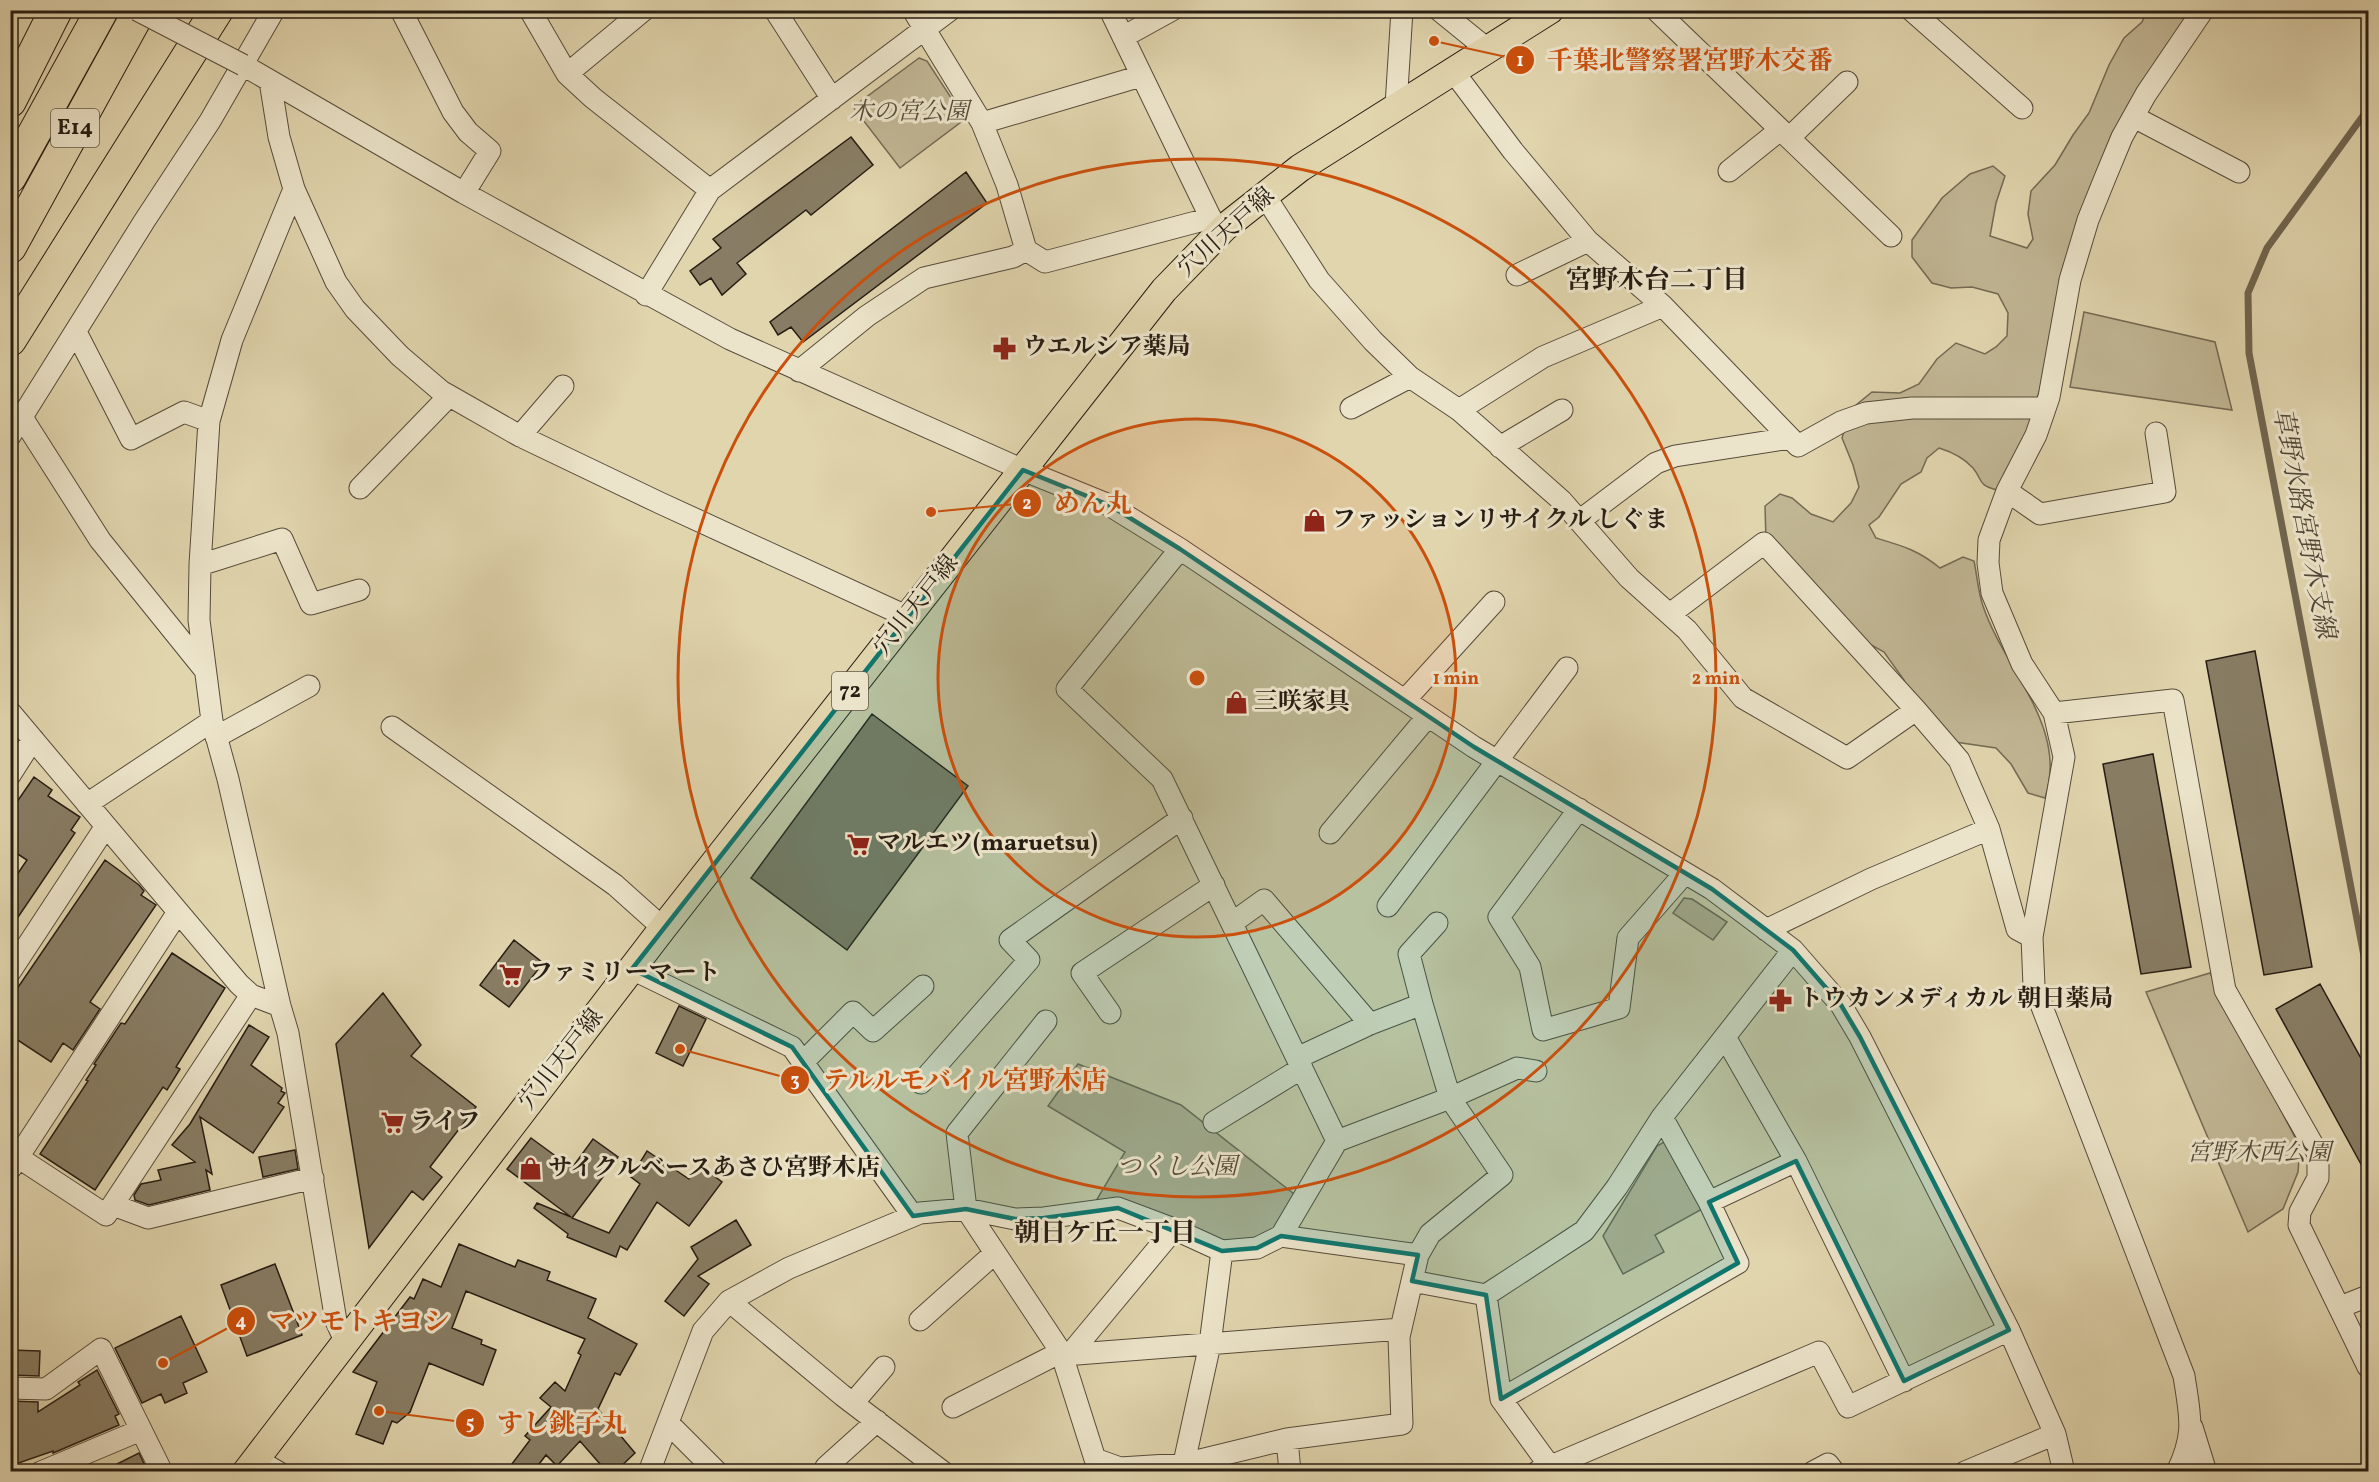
<svg xmlns="http://www.w3.org/2000/svg" width="2379" height="1482" viewBox="0 0 2379 1482" font-family="Vollkorn,'Noto Serif JP',serif">
  <style>
    .green { fill: #c1b694; stroke: #746a54; stroke-width: 1.5 }
    .lines { fill: none; stroke-linecap: round; stroke-linejoin: round }
    .stream { stroke: #716650; stroke-width: 7 }
    .building { fill: #887d64; stroke: #271d13; stroke-width: 1.5 }
    .minor-casing { stroke: #564b3a; stroke-width: 23 }
    .major-casing { stroke: #271d13; stroke-width: 29 }
    .highway-casing { stroke: #271d13; stroke-width: 34 }
    .minor { stroke: #ece4ca; stroke-width: 21 }
    .major { stroke: #e1d5ae; stroke-width: 27 }
    .highway { stroke: #e1d5ae; stroke-width: 32 }
    .minor-bridge-casing { stroke: #564b3a; stroke-width: 23; stroke-linecap: butt }
    .minor-bridge { stroke: #ece4ca; stroke-width: 21 }
    .marked { fill: #0f766e; fill-opacity: 0.2; stroke: #0f766e; stroke-width: 4.5; stroke-linejoin: round }
    .ring { fill: none; stroke: #cb500d; stroke-width: 3 }
    .labels { text-anchor: middle; dominant-baseline: central; stroke-width: 6; stroke-linejoin: round; paint-order: stroke }
    .shield { fill: #ece4ca; stroke: #62594a; stroke-width: 1.5 }
    .shield-label { font-size: 22px; font-weight: bold; fill: #271d13 }
    .park-label { font-size: 24px; font-style: italic; fill: #554b3a; stroke: #ece4ca }
    .street-label { font-size: 24px; fill: #271d13; stroke: #ece4ca }
    .poi-label { font-size: 24px; font-weight: bold; fill: #271d13; stroke: #ece4ca; text-anchor: start }
    .neighbourhood-label { font-size: 26px; font-weight: bold; fill: #271d13; stroke: #ece4ca }
    .water-label { font-size: 26px; font-style: italic; fill: #524737; stroke: #ece4ca }
    .centre { fill: #cb500d; stroke: #ece4ca; stroke-width: 3 }
    .ring-label { font-size: 18px; text-anchor: middle; font-weight: bold; fill: #cb500d; stroke: #ece4ca; stroke-width: 6; stroke-linejoin: round; paint-order: stroke }
    .leader { fill: none; stroke: #cb500d; stroke-width: 2 }
    .callout-dot { fill: #cb500d; stroke: #ece4ca; stroke-width: 2 }
    .mark-label { font-size: 18px; text-anchor: middle; font-weight: bold; fill: #fff }
    .callout-label { font-size: 26px; text-anchor: middle; font-weight: bold; fill: #cb500d; stroke: #ece4ca; stroke-width: 6; stroke-linejoin: round; paint-order: stroke }
  </style>
  <rect width="100%" height="100%" fill="#e1d5ae"/>
  <filter id="stains"><feTurbulence type="fractalNoise" baseFrequency=".00333" numOctaves="4"/><feColorMatrix values="0 0 0 0 .2 0 0 0 0 .09 0 0 0 0 .02 0 0 0 .5 -.17"/></filter>
  <radialGradient id="worn" r=".72"><stop offset=".6" stop-color="#630" stop-opacity="0"/><stop offset="1" stop-color="#630" stop-opacity=".3"/></radialGradient>
  <path class="green" d="M2147,11h49l-122,225 -11,31 -20,112 -16,53 -30,58c-20,-5 -14,-10 -24,-22 -9,-10 -21,-16 -34,-20l-12,10 -6,14 -20,12 -22,33 -10,8 7,13c27,8 42,12 64,30l23,-11 11,4c3,14 4,31 9,45 21,63 86,121 62,192l-17,-5 -17,-29 -15,-16 -41,-6 -47,-46 -4,-16 -20,-28 -20,-11 -98,-99 -1,-36 15,-12 12,4 19,16 22,8 18,-19 8,-16 -6,-22 -11,-27 8,-28 22,-18 28,1 19,-9 18,-25 19,-16 29,11 11,-7 11,-11 1,-23 -10,-19 -26,-7 -21,1 -19,-5 -20,-26v-17l30,-42 28,-24 23,-8 12,10 -9,27 -6,33 37,12 6,-9 -5,-25 3,-23 24,-26 18,-30 16,-22 20,-48 15,-27 18,-16z
    M919,58l8,3 38,58 -65,49 -47,-61z
    M2084,312l131,30 17,68 -162,-23z
    M1684,898l8,1 35,23 -14,18 -40,-27z
    M2210,973l90,174 -2,25 -15,37 -35,23 -102,-240z
    M1078,1064l103,41 113,89 -21,38 -24,11 -23,1 -133,-38 32,-54 -77,-46z
    M1664,1142l9,4 31,62 -49,27 9,17 -41,22 -20,-38 54,-90z"/>
  <g class="lines">
    <path class="stream" d="M2368,109l-101,139 -19,45 1,60 119,624"/>
  </g>
  <path class="building" d="M851,137l22,28 -62,50 -5,-5 -69,53 9,11 -24,21 -11,-17 -11,7 -10,-14 31,-23 -8,-9z
    M966,172l21,31 -184,139 -12,-15 -13,8 -8,-13z
    M2255,651l57,316 -48,8 -58,-314z
    M872,714l96,72 -121,164 -96,-72z
    M2153,754l38,213 -50,7 -38,-210z
    M34,777l18,13 -4,6 32,21 -9,13 4,3 -65,96v-44l17,-25 -17,-11v-37z
    M105,860l34,25 5,6 -3,4 15,10 -66,97 10,7 -27,41 -10,-7 -12,19 -41,-27v-36z
    M514,940l29,23 -34,44 -29,-22z
    M172,953l53,35 -49,79 4,2 -13,21 -4,-3 -68,103 -55,-36 48,-73 -2,-1 10,-15 -2,-1 27,-41 4,1z
    M2320,984l48,87v106l-92,-168z
    M383,993l38,52 -10,11 65,51 -46,60 12,10 -19,23 -11,-9 -43,57 -33,-204z
    M679,1006l27,13 -23,47 -27,-13z
    M249,1025l20,12 -18,28 31,23 -1,3 4,2 -7,10 6,4 -31,46 -53,-36 12,57 -6,-4 4,20 -61,15 -14,-5 -1,-5 7,-11 20,-4 -3,-10 37,-8 -23,-17 18,-21z
    M531,1138l41,30 21,-29 25,18 -46,61 37,15 31,-49 -9,-7 16,-26 42,28 10,-14 23,17 -33,44 -32,-24 -30,48 -7,-4 -4,11 -49,-20 1,-3 -34,-26 3,-5 34,14 -64,-48z
    M295,1150l3,19 -35,8 -4,-20z
    M736,1220l15,25 -53,31 11,8 -25,32 -19,-15 33,-42 -7,-12z
    M459,1244l56,23 3,-7 32,12 -3,8 49,19 -8,19 49,26 -17,31 -5,-2 -17,36 37,44 -20,19h-8l-27,-31 -23,25 -11,-11 -13,17h-27l24,-32 -5,-4 26,-29 -11,-9 15,-16 10,9 16,-36 -3,-2 7,-14 -119,-48 -14,37 30,12 -1,4 15,6 -13,35 -54,-22 -19,49 -13,11 -5,-2 -9,23 -27,-10 21,-52 -24,-10 57,-75 4,2 9,-20 18,8z
    M275,1264l27,71 -55,21 -26,-71z
    M181,1316l26,56 -24,11 4,10 -22,10 -4,-9 -19,9 -27,-55z
    M10,1350l30,1 -1,25 -29,-1z
    M97,1370l22,44 -4,2 4,9 -66,28v-2l-43,15v-65l28,1v10l42,-27 -2,-3z
    M139,1453l9,19h-47z"/>
  <g class="lines">
    <defs>
      <path id="minor" d="M401,10l52,102 15,20 22,19 -26,42
        M530,10l37,64 26,24 117,92
        M775,10l57,89
        M913,10l69,113 25,62 19,65
        M1110,10l107,221
        M1439,10l48,39
        M1656,10l235,226
        M1911,10l111,98
        M1123,37l49,-27
        M243,65l221,128 266,146 293,131 86,35 71,44 294,198 238,142 81,61 48,55 19,32 149,293 46,104 9,38
        M1453,71l60,80 75,90 75,65 135,140 43,-24 25,-9 46,-5h133
        M567,74l77,-64
        M270,81l9,56 15,52 42,93 19,27 45,47 41,35 79,45 140,67 248,114
        M1396,106l6,-96
        M2134,117l105,55
        M982,123l159,-47
        M1789,138l58,-56
        M1729,171l51,-41
        M294,189l-62,151 -23,81 -9,144 -1,55 13,101 16,58 52,227 8,27 48,288 10,22
        M1265,196l54,84 54,61 37,36 49,33 102,90 68,78 58,52 56,68 104,60 69,-48
        M1517,275l71,-34
        M646,295l64,-105 240,-180
        M76,332l55,107 53,-27 25,9
        M799,371l68,-55 57,-38 89,-21 13,-7 19,12 166,-44
        M1351,408l59,-31
        M1459,410l84,-53 120,-51
        M23,419l77,121 104,129
        M10,436l135,-216 65,-99 64,-111
        M520,436l43,-50
        M1500,447l62,-37
        M360,488l89,-92
        M2007,491l33,23 125,-22 -9,-59
        M1579,521l77,-58 19,-7 115,-18
        M1180,549l-113,140 95,90 175,362
        M200,565l82,-26 29,65 48,-14
        M1670,614l94,-71 152,167 43,50 30,69 28,100 15,8
        M1405,700l89,-98
        M10,712l229,272 12,11 29,11
        M2054,713l119,-13 52,290 93,164v24l-18,34 -1,13 69,142
        M392,727l223,158 48,43
        M216,737l93,-51
        M10,775l23,-36
        M87,804l125,-83
        M1579,809l-80,108 31,50 13,63 76,-22 9,-70 57,-65
        M1330,833l98,-117
        M1388,906l179,-238
        M1232,923l32,-23 106,124
        M1766,930l105,-51 118,-50
        M632,969l160,78 121,169
        M10,972l96,-146
        M1422,1004l-13,-50 28,-31
        M1110,1013l-28,-40 132,-88
        M1046,1021l-89,112 9,76 95,143 34,107 25,9 64,-4 103,-25 115,-15 -3,-87 19,-82 12,-21 72,-59 -52,-77 -28,-94 -52,20 -73,34
        M1725,1037l71,124 108,220
        M803,1062l50,-50 20,19 50,-45
        M921,1083l108,-123 -19,-20 172,-122
        M1214,1122l88,-54
        M10,1152l96,63 145,-220
        M11,1168l167,-256
        M1709,1202l87,-41
        M113,1205l35,13 165,-40
        M1281,1236l137,19
        M1412,1281l74,14 98,-64 33,-44 45,-70 131,-167
        M1486,1295l15,104 53,73
        M729,1301l113,94 101,77
        M2340,1307l28,-11
        M920,1320l75,-67
        M1071,1353l103,-124
        M10,1388l36,1 55,-40 61,123
        M1501,1399l237,-136 -29,-61 -47,-85
        M853,1403l31,-36
        M953,1407l108,-55 16,2 324,-25
        M669,1424l48,48
        M2192,1427l14,45
        M1287,1439l3,33
        M256,1459l22,13
        M826,1467l51,-46
        M41,1472l100,-42
        M649,1472l54,-141 26,-30 60,-33 131,-55 46,-4 49,10 29,-1 74,-10 56,21 48,22 35,-3 24,-12 56,-95 113,-43 67,-30 19,3
        M1182,1472l28,-128 12,-93
        M1537,1472l282,-120 29,55 161,-77
        M1813,1472l15,-8 6,8
        M1965,1472l90,-38
        M2177,1472c19,-39 13,-56 7,-96l-150,-390 -2,-49 32,-180 -10,-44 -32,-49 -30,-71 -4,-30 1,-23 18,-49 29,-56 13,-38 21,-117 18,-60 17,-42 17,-41 24,-43 57,-84"/>
      <path id="major" d="M246,1472l417,-544 501,-638 61,-63 75,-59 250,-158"/>
      <path id="highway" d="M10,101l46,-91
        M10,177l92,-167
        M10,247l130,-237
        M10,340l207,-330"/>
    </defs>
    <use href="#minor" class="minor-casing"/>
    <use href="#major" class="major-casing"/>
    <use href="#highway" class="highway-casing"/>
    <use href="#minor" class="minor"/>
    <use href="#major" class="major"/>
    <use href="#highway" class="highway"/>
    <defs>
      <path id="minor-bridge" d="M137,10l106,55"/>
    </defs>
    <use href="#minor-bridge" class="minor-bridge-casing"/>
    <use href="#minor-bridge" class="minor-bridge"/>
  </g>
  <path class="marked" d="M1023,470l86,35 71,44 294,198 238,142 81,61 48,55 19,32 149,293 -105,51 -108,-220 -87,41 29,61 -237,136 -15,-104 -74,-14 6,-26 -137,-19 -24,12 -35,3 -104,-43 -74,10 -29,1 -49,-10 -53,7 -121,-169 -160,-78z"/>
  <circle cx="1197" cy="678" r="259" fill="#cb500d" fill-opacity=".12"/>
  <g class="ring">
    <circle cx="1197" cy="678" r="259"/>
    <circle cx="1197" cy="678" r="519"/>
  </g>
  <defs>
    <symbol id="pharmacy-bare" viewBox="-9 -9 18 18"><path d="M-2-6h4v4h4v4h-4v4h-4v-4h-4v-4h4Z" fill="#8f2418" stroke="#ece4ca" stroke-width="2.5" paint-order="stroke"/></symbol>
    <symbol id="shop-bare" viewBox="-9 -9 18 18"><path d="M-5-2.5h2.3a2.7 3.5 0 0 1 5.4 0H5L5.5 6h-11ZM-1.5-2.5h3a1.5 2.3 0 0 0-3 0Z" fill="#8f2418" stroke="#ece4ca" stroke-width="2.5" paint-order="stroke"/></symbol>
    <symbol id="supermarket-bare" viewBox="-9 -9 18 18"><path d="M-6-5.5h2.5l.6 2H6L4.5 2H-2.5L-4.4-4H-6ZM-1.5 3.2a1.3 1.3 0 1 0 .1 0ZM3 3.2a1.3 1.3 0 1 0 .1 0Z" fill="#8f2418" stroke="#ece4ca" stroke-width="2.5" paint-order="stroke"/></symbol>
  </defs>
  <g fill-rule="evenodd">
    <use href="#pharmacy-bare" x="988" y="332" width="33" height="33"/>
    <use href="#shop-bare" x="1298" y="504" width="33" height="33"/>
    <use href="#shop-bare" x="1220" y="686" width="33" height="33"/>
    <use href="#supermarket-bare" x="842" y="828" width="33" height="33"/>
    <use href="#supermarket-bare" x="494" y="958" width="33" height="33"/>
    <use href="#pharmacy-bare" x="1764" y="984" width="33" height="33"/>
    <use href="#supermarket-bare" x="376" y="1106" width="33" height="33"/>
    <use href="#shop-bare" x="514" y="1152" width="33" height="33"/>
  </g>
  <g class="labels">
    <g class="shield">
      <rect x="51" y="109" width="48" height="38" rx="4.5"/>
      <rect x="832" y="672" width="36" height="38" rx="4.5"/>
    </g>
    <g class="shield-label">
      <text x="75" y="128">E14</text>
      <text x="850" y="691">72</text>
    </g>
    <g class="park-label">
      <text x="909" y="113">木の宮公園</text>
      <text x="2259" y="1154">宮野木西公園</text>
      <text x="1177" y="1168">つくし公園</text>
    </g>
    <g class="street-label">
      <text transform="translate(1227 233) rotate(-42)">穴川天戸線</text>
      <text transform="translate(917 606) rotate(-52)">穴川天戸線</text>
      <text transform="translate(562 1060) rotate(-52)">穴川天戸線</text>
    </g>
    <g class="poi-label">
      <text x="1023" y="348">ウエルシア薬局</text>
      <text x="1332" y="521">ファッションリサイクル しぐま</text>
      <text x="1254" y="703">三咲家具</text>
      <text x="877" y="844">マルエツ(maruetsu)</text>
      <text x="529" y="974">ファミリーマート</text>
      <text x="1799" y="1000">トウカンメディカル 朝日薬局</text>
      <text x="410" y="1123">ライフ</text>
      <text x="548" y="1169">サイクルベースあさひ宮野木店</text>
    </g>
    <g class="neighbourhood-label">
      <text x="1657" y="281">宮野木台二丁目</text>
      <text x="1105" y="1234">朝日ケ丘一丁目</text>
    </g>
    <g class="water-label">
      <text transform="translate(2303 523) rotate(79)">草野水路宮野木支線</text>
    </g>
  </g>
  <circle cx="1197" cy="678" r="9" class="centre"/>
  <g class="ring-label">
    <text x="1456" y="684">1 min</text>
    <text x="1716" y="684">2 min</text>
  </g>
  <path class="leader" d="M1434 41L1520 60M931 512L1027 503M680 1049L795 1080M163 1363L241 1321M379 1411L470 1423"/>
  <g class="callout-dot">
    <circle cx="1434" cy="41" r="6"/>
    <circle cx="931" cy="512" r="6"/>
    <circle cx="680" cy="1049" r="6"/>
    <circle cx="163" cy="1363" r="6"/>
    <circle cx="379" cy="1411" r="6"/>
    <circle cx="1520" cy="60" r="15"/>
    <circle cx="1027" cy="503" r="15"/>
    <circle cx="795" cy="1080" r="15"/>
    <circle cx="241" cy="1321" r="15"/>
    <circle cx="470" cy="1423" r="15"/>
  </g>
  <g class="mark-label">
    <text x="1520" y="66">1</text>
    <text x="1027" y="509">2</text>
    <text x="795" y="1086">3</text>
    <text x="241" y="1327">4</text>
    <text x="470" y="1429">5</text>
  </g>
  <g class="callout-label">
    <text x="1690" y="69">千葉北警察署宮野木交番</text>
    <text x="1093" y="512">めん丸</text>
    <text x="965" y="1089">テルルモバイル宮野木店</text>
    <text x="359" y="1330">マツモトキヨシ</text>
    <text x="562" y="1432">すし銚子丸</text>
  </g>
  <rect width="2379" height="1482" fill="none" stroke="#e1d5ae" stroke-width="36"/>
  <rect x="12" y="12" width="2355" height="1458" fill="none" stroke="#271d13" stroke-width="3"/>
  <rect x="18" y="18" width="2343" height="1446" fill="none" stroke="#271d13" stroke-width="1.5"/>
  <rect width="100%" height="100%" filter="url(#stains)"/>
  <rect width="100%" height="100%" fill="url(#worn)"/>
</svg>
